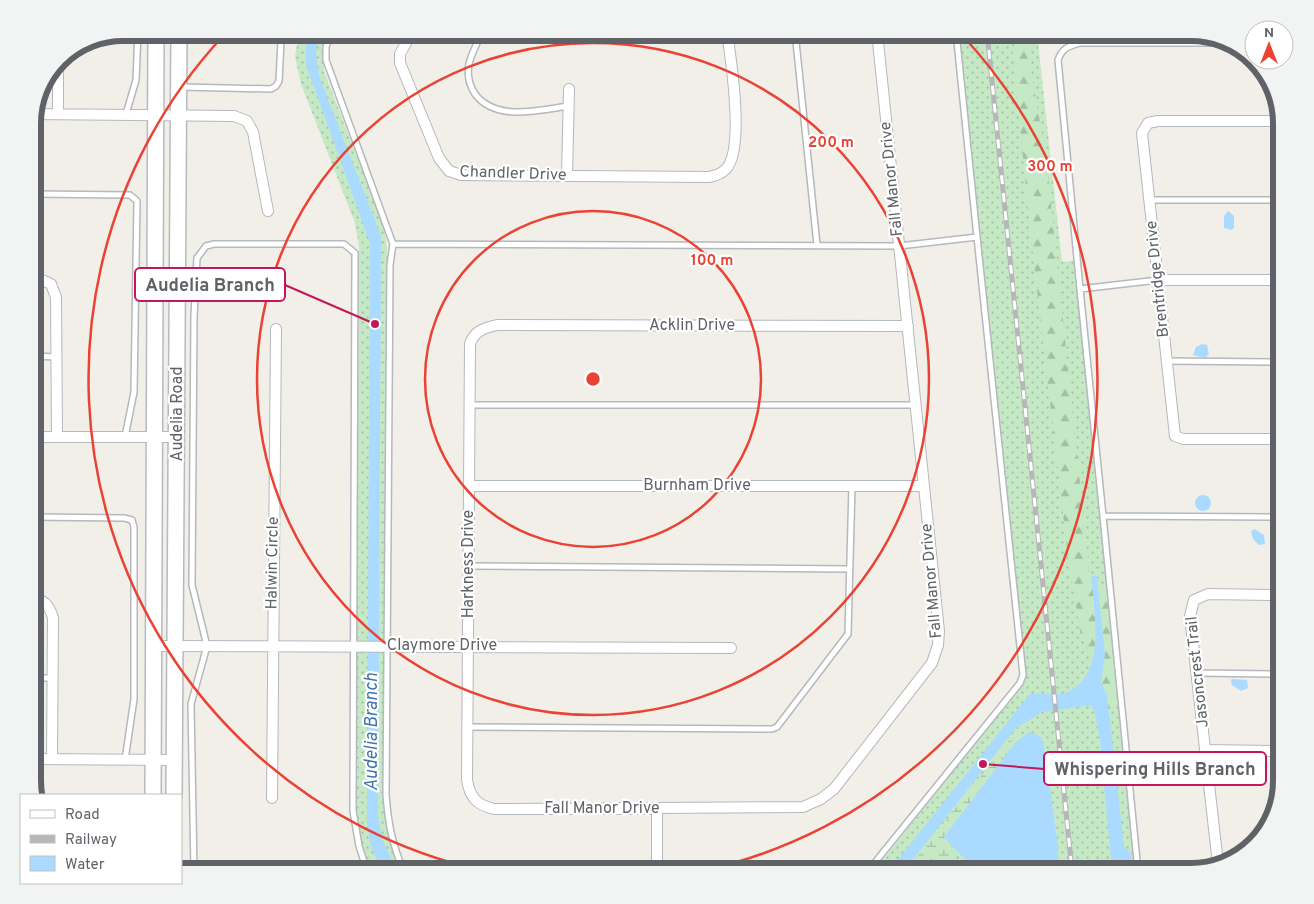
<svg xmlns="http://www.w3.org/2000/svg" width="1314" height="904" viewBox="0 0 1314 904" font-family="Overpass,sans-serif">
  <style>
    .grass { fill: url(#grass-dots) }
    .forest { fill: url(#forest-firs) }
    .wetland { fill: url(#wetland-marsh) }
    .water { fill: #aadaff }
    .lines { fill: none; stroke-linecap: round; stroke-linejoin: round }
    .service-casing { stroke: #b5b8bc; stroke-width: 8 }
    .minor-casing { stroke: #b5b8bc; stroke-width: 12 }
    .secondary-casing { stroke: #b6babf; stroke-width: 18 }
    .service { stroke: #fff; stroke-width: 5 }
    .minor { stroke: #fff; stroke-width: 10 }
    .secondary { stroke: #fff; stroke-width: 15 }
    .rail-casing { stroke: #b6b7b8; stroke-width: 5 }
    .rail { stroke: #fff; stroke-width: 3; stroke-dasharray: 9; stroke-linecap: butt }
    .ring { fill: none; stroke: #ea4335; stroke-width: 2.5 }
    .labels { text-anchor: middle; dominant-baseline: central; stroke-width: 4.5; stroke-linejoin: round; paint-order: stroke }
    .street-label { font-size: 16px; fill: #5f6368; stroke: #fff }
    .water-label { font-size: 18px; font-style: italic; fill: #4174aa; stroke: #fff }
    .rim { fill: none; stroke: #5f6368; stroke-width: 6 }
    .centre { fill: #ea4335; stroke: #fff; stroke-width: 2.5 }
    .ring-label { font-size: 15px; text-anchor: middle; font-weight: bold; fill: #ea4335; stroke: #fff; stroke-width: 4.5; stroke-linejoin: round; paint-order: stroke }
    .leader { fill: none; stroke: #c2185b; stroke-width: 2 }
    .callout-dot { fill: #c2185b; stroke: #fff; stroke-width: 2 }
    .callout { fill: #fff; stroke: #c2185b; stroke-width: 2 }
    .callout-label { font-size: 18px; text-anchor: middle; font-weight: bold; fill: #5f6368 }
  </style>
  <defs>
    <pattern id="grass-dots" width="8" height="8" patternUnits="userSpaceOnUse" patternTransform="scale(1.25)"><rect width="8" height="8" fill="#c5e8c5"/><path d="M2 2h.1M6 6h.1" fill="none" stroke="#a3c0a4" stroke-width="1.8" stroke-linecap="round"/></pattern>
    <pattern id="forest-firs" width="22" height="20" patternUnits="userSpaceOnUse" patternTransform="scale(1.25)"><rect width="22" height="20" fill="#c5e8c5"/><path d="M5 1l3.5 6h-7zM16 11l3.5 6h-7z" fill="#a3c0a4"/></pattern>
    <pattern id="wetland-marsh" width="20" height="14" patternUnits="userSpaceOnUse" patternTransform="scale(1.25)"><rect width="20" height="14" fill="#c5e8c5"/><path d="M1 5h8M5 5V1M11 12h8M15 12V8" fill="none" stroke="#a3c0a4"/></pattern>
  </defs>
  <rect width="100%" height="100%" fill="#f1efe8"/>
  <path class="grass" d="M299,33h29l-5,19 1,19 61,159 2,20v565l1,18 15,38h-31l-10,-26 -6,-34 3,-565 -4,-23 -54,-139 -6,-27z
    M959,33h78l25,229 16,-2 61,611h-265l152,-191z"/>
  <path class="forest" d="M1011,33h16l5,44 14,79 44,423 13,5 4,8 9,104 -2,13 -11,2 -11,-42 -2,-15 -9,-18 -12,-70 -40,-346z"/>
  <path class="wetland" d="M1020,736l11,4 -54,92 -40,39h-31l106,-134z"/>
  <path class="water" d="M309,33h10c-5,16 -3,29 1,46l61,157 -3,581 4,22 15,32h-15l-11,-25 -4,-23 3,-580 -64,-178v-19z
    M1228,211l6,5v12l-3,2 -7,-2v-12z
    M1202,344l5,1 2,9 -4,4 -12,-3 3,-8z
    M1195 503a8 8 0 1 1 16 0a8 8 0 1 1-16 0Z
    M1255,529l9,6 1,9 -6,1 -6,-6 -2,-8z
    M1091,576h6l8,79 -4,27 6,13 17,152 7,7 2,17h-21l-12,-130 -5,-28 -4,-8 -49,7 -27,17 -111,142h-15l141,-177c11,-1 25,2 35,-1 43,-16 29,-82 26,-117z
    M1232,679l15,1 1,8 -7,3 -9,-6 -1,-5z
    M1030,732l11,5 3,9 14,100v25h-82l-32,-34 72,-95z"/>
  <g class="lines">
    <defs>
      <path id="service" d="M331,32l-5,15v13l67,184 -3,21 -4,529c2,28 6,51 18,77
        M482,32c-4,10 -11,22 -13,32 -2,11 0,21 6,30 21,28 64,16 94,12
        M795,32l22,213
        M182,87l89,2 5,-3 3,-5 2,-40 3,-9
        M126,114l10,-34 2,-48
        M33,194l97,1 7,6 -3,191 -9,45
        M1150,200h131
        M393,244l506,2 78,-9 -21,-205
        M1158,280l-78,9 -22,-229c4,-12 11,-14 22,-17h147
        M1080,289l23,227 178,1
        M33,356l24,1
        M1167,361l114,1
        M471,405h445
        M1103,516l35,355
        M33,517l91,1 8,2 2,7v172l-9,61
        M469,566l381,3
        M1196,673l85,1
        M33,678h19
        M468,727l304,2 5,-2 71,-93 4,-148
        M194,871l-3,-167 16,-58 -15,-61 2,-269 3,-58 9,-12 8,-2h130l11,9 -2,558 6,35 8,25
        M868,871l152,-188 3,-8 -46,-438"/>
      <path id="minor" d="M412,32l-12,22v9l39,95 10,13 12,4 248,2c6,-1 12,-3 17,-8 19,-20 5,-109 1,-137
        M877,32l62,599 -1,14 -6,18 -98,126 -13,10 -18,8 -309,2c-17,-4 -24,-11 -27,-29l3,-436c4,-13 14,-16 27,-19l411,1
        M34,114l200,2 13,5 6,11 15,79
        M58,114v-53
        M1281,121h-123l-10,2 -6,10 33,303 8,3h98
        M567,176l2,-87
        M33,276l18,8 5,13 1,140
        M1158,280h123
        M33,437h144
        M470,486h454
        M33,599c12,0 17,8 20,19l-1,141
        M153,646l578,2
        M1206,750l75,1
        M33,759l141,1
        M272,798l4,-469
        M657,809v62
        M1218,864l-28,-248 4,-16 14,-6 73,1"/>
      <path id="secondary" d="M153,795l3,-763
        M174,795l5,-763"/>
    </defs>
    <use href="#service" class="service-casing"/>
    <use href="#minor" class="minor-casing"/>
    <use href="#secondary" class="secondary-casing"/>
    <use href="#service" class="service"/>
    <use href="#minor" class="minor"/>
    <use href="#secondary" class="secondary"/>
    <defs>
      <path id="rail" d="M987,32l85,839"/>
    </defs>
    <use href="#rail" class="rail-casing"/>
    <use href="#rail" class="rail"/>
  </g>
  <g class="ring">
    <circle cx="593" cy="379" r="168"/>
    <circle cx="593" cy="379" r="336"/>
    <path d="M484 871A504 504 0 0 1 224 35M962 35A504 504 0 0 1 702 871"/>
  </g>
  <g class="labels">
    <g class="street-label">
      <text transform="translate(513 174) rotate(2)">Chandler Drive</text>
      <text transform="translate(892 179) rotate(-96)">Fall Manor Drive</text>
      <text transform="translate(1158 279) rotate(-96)">Brentridge Drive</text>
      <text x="692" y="326">Acklin Drive</text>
      <text transform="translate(178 414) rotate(-90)">Audelia Road</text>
      <text x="697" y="486">Burnham Drive</text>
      <text transform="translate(273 563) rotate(-89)">Halwin Circle</text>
      <text transform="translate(469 564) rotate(-90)">Harkness Drive</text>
      <text transform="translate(932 581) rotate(-95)">Fall Manor Drive</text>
      <text x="442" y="646">Claymore Drive</text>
      <text transform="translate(1198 672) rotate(-96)">Jasoncrest Trail</text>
      <text x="602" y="809">Fall Manor Drive</text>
    </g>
    <g class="water-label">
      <text transform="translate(372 732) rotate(-90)">Audelia Branch</text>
    </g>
  </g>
  <path d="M0 0H1314V904H0ZM123 41H1191A82 82 0 0 1 1273 123V781A82 82 0 0 1 1191 863H123A82 82 0 0 1 41 781V123A82 82 0 0 1 123 41Z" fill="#f2f3f3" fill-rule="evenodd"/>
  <path class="rim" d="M123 41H1191A82 82 0 0 1 1273 123V781A82 82 0 0 1 1191 863H123A82 82 0 0 1 41 781V123A82 82 0 0 1 123 41Z"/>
  <circle cx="593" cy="379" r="8" class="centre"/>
  <g class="ring-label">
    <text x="831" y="147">200 m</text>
    <text x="1050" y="171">300 m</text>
    <text x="712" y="265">100 m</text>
  </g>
  <path class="leader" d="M375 324L285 285M983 764L1044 769"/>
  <g class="callout-dot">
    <circle cx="375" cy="324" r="5"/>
    <circle cx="983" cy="764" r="5"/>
  </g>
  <g class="callout">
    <rect x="135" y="268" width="150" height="33" rx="5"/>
    <rect x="1044" y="752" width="222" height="33" rx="5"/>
  </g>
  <g class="callout-label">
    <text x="210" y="291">Audelia Branch</text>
    <text x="1155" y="775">Whispering Hills Branch</text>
  </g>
  <rect x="20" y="794" width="162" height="90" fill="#ffffff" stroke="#bfc1c3"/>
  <rect x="30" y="810" width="25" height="8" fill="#ffffff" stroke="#bfc1c3"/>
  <text x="65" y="819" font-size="15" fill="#5f6368">Road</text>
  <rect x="30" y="835" width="25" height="8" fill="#b6b7b8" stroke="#bfc1c3"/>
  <text x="65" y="844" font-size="15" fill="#5f6368">Railway</text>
  <rect x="30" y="856" width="25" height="15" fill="#aadaff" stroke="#bfc1c3"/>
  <text x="65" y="869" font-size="15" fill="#5f6368">Water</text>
  <g transform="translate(1269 45)"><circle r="24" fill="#ffffff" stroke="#bfc1c3"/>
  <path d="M0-4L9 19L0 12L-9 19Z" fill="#ea4335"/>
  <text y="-8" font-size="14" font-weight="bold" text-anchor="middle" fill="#5f6368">N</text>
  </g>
</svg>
